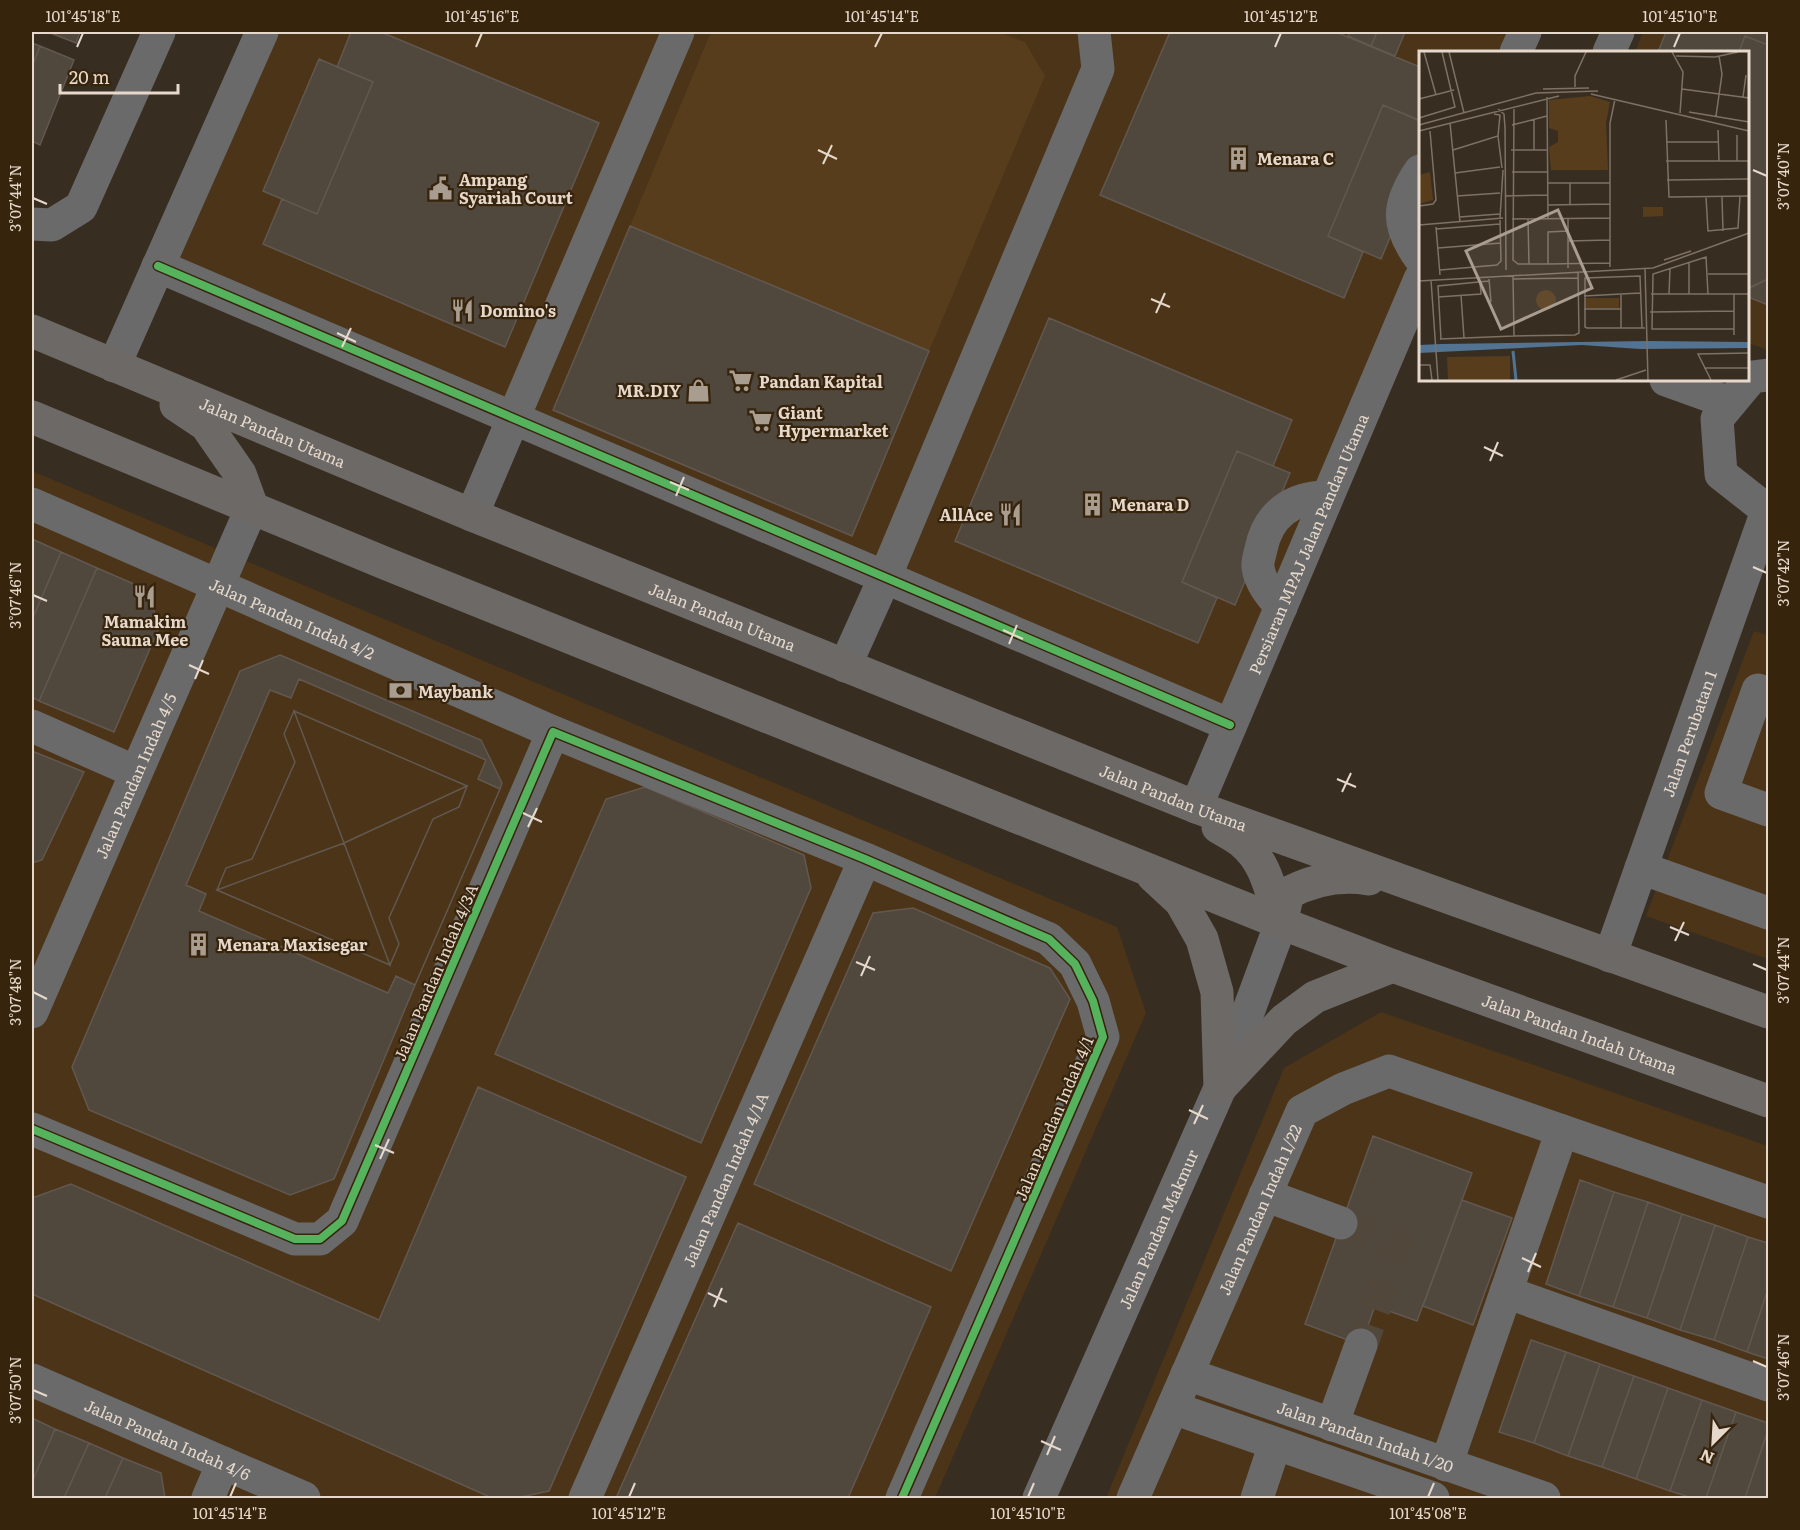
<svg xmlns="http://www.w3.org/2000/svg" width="1800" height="1530" viewBox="0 0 1800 1530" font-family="Literata,serif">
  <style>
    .built { fill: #4b3418 }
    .green { fill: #583d1d }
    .building { fill: #50473d; stroke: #62584f; stroke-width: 1.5; fill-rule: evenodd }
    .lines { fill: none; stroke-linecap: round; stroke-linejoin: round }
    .minor-tunnel { stroke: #52473b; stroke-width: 33; stroke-dasharray: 33 16; stroke-linecap: butt }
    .minor { stroke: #6b6a6a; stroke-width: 33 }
    .major { stroke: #6c6967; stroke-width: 33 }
    .cycleway-casing { stroke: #37240d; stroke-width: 11 }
    .cycleway { stroke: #56b35d; stroke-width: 8 }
    .ticks { fill: none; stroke: #e6d9cc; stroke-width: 2 }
    .labels { text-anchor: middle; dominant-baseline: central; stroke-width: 4.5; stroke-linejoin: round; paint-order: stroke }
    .poi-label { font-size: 16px; font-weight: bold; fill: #e6d9cc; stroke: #37240d; text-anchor: start }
    .street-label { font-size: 16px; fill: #e6d9cc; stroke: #37240d }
    .inset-river { fill: none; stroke: #527391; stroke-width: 3 }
    .inset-road { fill: none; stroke: #7e7265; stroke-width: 1.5 }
    .view { fill: #a99d90; fill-opacity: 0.15; stroke: #a99d90; stroke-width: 3 }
    .inset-edge { fill: none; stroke: #e6d9cc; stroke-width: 3 }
    .neatline { fill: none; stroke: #e6d9cc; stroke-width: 2 }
    .ticks-label { font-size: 15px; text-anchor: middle; fill: #e6d9cc }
  </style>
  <rect width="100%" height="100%" fill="#382d21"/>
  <path class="built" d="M279,32h1230l-9,20h-80v188l-198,466 -1042,-448z
    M1643,32h125v318l-20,-7v-291h-113z
    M32,471l1085,456 29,86 -211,485h-903z
    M1754,631l14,4v324l-122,-43z
    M1381,1012l387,134v352h-662l178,-430z"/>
  <path class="green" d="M711,32h287l27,10 20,34 -116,275 -299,-125z"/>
  <path class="building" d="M48,32h32l-4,11z
    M351,32h30l218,91 -94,224 -242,-103 19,-45 35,15 56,-132 -36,-15z
    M1170,32h166l84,35 -1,53 -36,-15 -55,131 35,16 -19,46 -244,-103z
    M1350,32h27l-6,14 -23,-10z
    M1377,32h28l-10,24 -24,-10z
    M1666,32h102v13l-23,-9 -6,16h-81z
    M1745,36l23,9v234l-20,10v-237h-9z
    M32,43l8,3 -8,21z
    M40,46l34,14 -34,85 -8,-4v-74z
    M319,59l54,23 -56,132 -54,-23z
    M1383,105l37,16v45l-39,93 -53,-23z
    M630,226l299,125 -77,185 -299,-126z
    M1768,279v26l-20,-8v-9z
    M1049,318l243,102 -19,46 -36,-15 -55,131 35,16 -19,45 -243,-102z
    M1237,451l53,22 -55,132 -53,-23z
    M32,539l29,13 -29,68z
    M61,552l36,16 -58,133 -7,-4v-77z
    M97,568l51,22 11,38 -45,104 -75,-31z
    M280,655l201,85 21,43 -2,6 -22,-10 8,-19 -187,-81 -8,19 -21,-8 -84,195 20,9 -7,17 189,82 8,-17 19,9 -81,194 -44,16 -201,-85 -17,-43 168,-396z
    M299,679l187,81 -8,19 22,10 -85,196 -19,-9 -8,17 -189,-82 7,-17 -20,-9 84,-195 21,8zM294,711l173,75 -8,21 -26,12 -44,99 10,26 -9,21 -173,-75 9,-22 26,-9 43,-97 -11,-28z
    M299,679l187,81 -8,19 22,10 -85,196 -19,-9 -8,17 -189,-82 7,-17 -20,-9 84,-195 21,8z
    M294,711l173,75 -123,57z
    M294,711l50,132 -127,47 9,-22 26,-9 43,-97 -11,-28z
    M32,751l52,21 -42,88 -10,3z
    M467,786l-8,21 -26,12 -44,99 10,26 -9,21 -46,-122z
    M645,787l159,68 7,33 -110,255 -206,-89 111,-255z
    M344,843l46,122 -173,-75z
    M913,908l137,60 20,31 -119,272 -197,-87 119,-271z
    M478,1087l208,90 -137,314 -33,7h-24l-460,-204v-96l39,-14 308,136z
    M1373,1136l99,37 -55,148 -42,-15 -14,39 -56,-21z
    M1580,1180l34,12 -35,104 -33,-12z
    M1614,1192l34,10 -35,105 -34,-11z
    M1462,1200l50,18 -39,107 -50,-19z
    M1648,1202l34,12 -35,104 -34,-11z
    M1682,1214l33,11 -35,105 -33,-12z
    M738,1223l193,84 -83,191h-232z
    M1715,1225l33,12 -34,103 -34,-10z
    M1748,1237l20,6v46l-21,63 -33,-12z
    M1768,1289v70l-21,-7z
    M1531,1340l35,12 -32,91 -35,-11z
    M1566,1352l34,12 -32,92 -34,-13z
    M1600,1364l34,12 -32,91 -34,-11z
    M1634,1376l34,12 -32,91 -34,-12z
    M1668,1388l34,12 -32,91 -34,-12z
    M1702,1400l34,12 -30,86h-14l-22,-7z
    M1736,1412l32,11v7l-23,68h-39z
    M32,1418l23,11 -23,53z
    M55,1429l34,14 -25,55h-32v-16z
    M1768,1430v68h-23z
    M89,1443l34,15 -18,40h-41z
    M123,1458l38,15 4,25h-60z"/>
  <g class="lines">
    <path class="minor-tunnel" d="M1341,1223l57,20 -37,102"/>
    <g class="minor">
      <path d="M1516,52l9,-20"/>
      <path d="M1609,52l9,-20"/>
      <path d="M1420,171c-23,34 -24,54 0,87"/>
      <path d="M32,224l20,1 29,-18 78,-175"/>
      <path d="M158,266l1072,459"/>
      <path d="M114,366l148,-334"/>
      <path d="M1768,375l-16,2 -35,42 4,55 47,37"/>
      <path d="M1666,380l64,23"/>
      <path id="s1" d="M32,504l521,228"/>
      <path d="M472,515l206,-483"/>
      <path d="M1281,607c-10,-12 -21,-24 -23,-40 -1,-5 2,-13 3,-18 7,-35 32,-52 66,-52"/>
      <path d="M845,666l40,-89 213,-508 -4,-37"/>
      <path d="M1768,693l-10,-3 -37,103 47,17"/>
      <path d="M32,726l104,46"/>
      <path id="s2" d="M1196,807l224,-528"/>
      <path d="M1641,868l127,45"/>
      <path id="s3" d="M1610,956l157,-445"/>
      <path id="s4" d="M32,1012l220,-505"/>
      <path d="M32,1129l263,110h25l22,-18 211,-489 312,127 184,80 26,25 18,37 10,36 -201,461"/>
      <path d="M1265,1195l76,28"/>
      <path d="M1506,1292l262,93"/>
      <path id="s5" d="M1187,1374l357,124"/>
      <path id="s6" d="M32,1380l272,118"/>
      <path d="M1173,1408l260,90"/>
      <path d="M1332,1425l29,-80"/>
      <path d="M1446,1465l116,-334"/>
      <path d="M208,1498l15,-35"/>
      <path id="s7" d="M585,1498l280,-639"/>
      <path id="s8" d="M1039,1498l181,-410 61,-165"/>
      <path id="s9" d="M1133,1498l169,-387 41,-22 46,-18 379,131"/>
      <path d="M1257,1498l18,-54"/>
    </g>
    <g class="major">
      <path id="s10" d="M32,331l440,184 724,292 572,205"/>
      <path d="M176,405l30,20 34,49 12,33"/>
      <path id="s11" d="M32,417l355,147 894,359 112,43 375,135"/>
      <path d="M1218,827c8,5 17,9 24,15 25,20 29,52 39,81"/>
      <path d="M1153,876l28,26 21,37 15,53 3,96"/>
      <path d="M1281,923l7,-30c25,-13 52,-19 81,-14"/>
      <path d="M1220,1088l64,-68 31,-23 78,-31"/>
    </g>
    <defs>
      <path id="cycleway" d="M158,266l1072,459
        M32,1129l263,110h25l22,-18 211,-489 312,127 184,80 26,25 18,37 10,36 -201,461"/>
    </defs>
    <use href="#cycleway" class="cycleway-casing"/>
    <use href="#cycleway" class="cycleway"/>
  </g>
  <path class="ticks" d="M77,47l6,-14M476,47l6,-14M875,47l7,-14M1275,47l6,-14M1674,47l6,-14M818,150l19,9M823,164l9,-19M1753,170l14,6M33,198l14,6M1151,299l19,8M1156,313l9,-20M337,333l19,9M342,347l9,-19M1484,447l19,9M1490,461l8,-19M670,482l19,8M676,496l8,-19M1753,567l14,6M33,595l14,6M1003,630l20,9M1009,644l8,-19M189,665l20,9M195,679l8,-19M1337,779l19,8M1342,792l9,-19M523,813l19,9M528,827l9,-19M1670,927l19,8M1675,941l9,-19M856,962l19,8M1753,964l14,6M861,976l9,-20M33,992l14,7M1189,1110l19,9M1194,1124l9,-19M375,1145l19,8M380,1159l9,-20M1522,1258l19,9M1528,1272l8,-19M708,1293l19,9M714,1307l8,-19M1753,1361l14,6M33,1390l14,6M1041,1441l20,9M1047,1455l8,-19M230,1497l6,-14M629,1497l6,-14M1028,1497l6,-14M1428,1497l6,-14"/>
  <defs>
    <symbol id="building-bare" viewBox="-9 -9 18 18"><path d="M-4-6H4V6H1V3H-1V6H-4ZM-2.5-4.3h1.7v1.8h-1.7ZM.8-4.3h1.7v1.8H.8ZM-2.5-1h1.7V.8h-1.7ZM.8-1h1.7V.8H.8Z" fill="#a99d90" stroke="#37240d" stroke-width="2.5" paint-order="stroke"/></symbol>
    <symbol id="civic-bare" viewBox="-9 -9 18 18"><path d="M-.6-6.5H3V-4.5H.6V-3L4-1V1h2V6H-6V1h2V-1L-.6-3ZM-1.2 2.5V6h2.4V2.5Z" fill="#a99d90" stroke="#37240d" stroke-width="2.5" paint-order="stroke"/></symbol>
    <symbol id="restaurant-bare" viewBox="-9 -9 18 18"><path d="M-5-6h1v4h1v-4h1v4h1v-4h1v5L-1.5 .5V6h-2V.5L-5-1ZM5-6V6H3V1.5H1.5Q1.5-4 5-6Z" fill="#a99d90" stroke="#37240d" stroke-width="2.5" paint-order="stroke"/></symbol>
    <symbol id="supermarket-bare" viewBox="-9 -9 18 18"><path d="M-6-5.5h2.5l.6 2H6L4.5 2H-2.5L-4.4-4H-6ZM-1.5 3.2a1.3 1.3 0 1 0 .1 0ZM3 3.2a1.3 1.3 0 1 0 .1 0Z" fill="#a99d90" stroke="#37240d" stroke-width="2.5" paint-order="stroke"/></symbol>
    <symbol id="shop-bare" viewBox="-9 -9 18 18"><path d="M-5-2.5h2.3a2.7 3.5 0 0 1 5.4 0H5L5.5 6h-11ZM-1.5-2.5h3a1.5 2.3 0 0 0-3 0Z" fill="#a99d90" stroke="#37240d" stroke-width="2.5" paint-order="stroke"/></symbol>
    <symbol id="bank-bare" viewBox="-9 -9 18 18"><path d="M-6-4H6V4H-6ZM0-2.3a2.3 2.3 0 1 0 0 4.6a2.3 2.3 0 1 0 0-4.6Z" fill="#a99d90" stroke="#37240d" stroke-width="2.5" paint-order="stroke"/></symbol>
  </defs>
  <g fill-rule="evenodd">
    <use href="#building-bare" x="1222" y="142" width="33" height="33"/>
    <use href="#civic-bare" x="424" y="172" width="33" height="33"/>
    <use href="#restaurant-bare" x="446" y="294" width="33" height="33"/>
    <use href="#supermarket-bare" x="724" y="364" width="33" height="33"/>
    <use href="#shop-bare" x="682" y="374" width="33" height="33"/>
    <use href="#supermarket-bare" x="744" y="404" width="33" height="33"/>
    <use href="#building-bare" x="1076" y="488" width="33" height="33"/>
    <use href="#restaurant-bare" x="994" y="498" width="33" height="33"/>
    <use href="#restaurant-bare" x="128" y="580" width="33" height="33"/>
    <use href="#bank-bare" x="384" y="674" width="33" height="33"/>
    <use href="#building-bare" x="182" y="928" width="33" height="33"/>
  </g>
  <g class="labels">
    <g class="poi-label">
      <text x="1257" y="158">Menara C</text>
      <text x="459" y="179">Ampang<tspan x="459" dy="18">Syariah Court</tspan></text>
      <text x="480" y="310">Domino's</text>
      <text x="759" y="381">Pandan Kapital</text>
      <text x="681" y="390" text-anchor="end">MR.DIY</text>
      <text x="778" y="412">Giant<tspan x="778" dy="18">Hypermarket</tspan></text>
      <text x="1111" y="504">Menara D</text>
      <text x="993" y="514" text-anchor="end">AllAce</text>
      <text x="145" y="621" text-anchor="middle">Mamakim<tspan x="145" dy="18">Sauna Mee</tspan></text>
      <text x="418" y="691">Maybank</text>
      <text x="217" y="944">Menara Maxisegar</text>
    </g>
    <g class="street-label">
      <text stroke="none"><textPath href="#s10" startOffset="261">Jalan Pandan Utama</textPath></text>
      <text stroke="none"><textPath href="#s2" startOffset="286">Persiaran MPAJ Jalan Pandan Utama</textPath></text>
      <text stroke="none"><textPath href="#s10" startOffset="747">Jalan Pandan Utama</textPath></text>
      <text stroke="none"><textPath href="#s1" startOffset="284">Jalan Pandan Indah 4/2</textPath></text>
      <text stroke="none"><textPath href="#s3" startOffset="236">Jalan Perubatan 1</textPath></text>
      <text stroke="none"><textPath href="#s4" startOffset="258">Jalan Pandan Indah 4/5</textPath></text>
      <text stroke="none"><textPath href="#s10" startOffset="1233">Jalan Pandan Utama</textPath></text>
      <text transform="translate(435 972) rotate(-67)">Jalan Pandan Indah 4/3A</text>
      <text stroke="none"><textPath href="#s11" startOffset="1666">Jalan Pandan Indah Utama</textPath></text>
      <text transform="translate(1053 1118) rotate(-67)">Jalan Pandan Indah 4/1</text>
      <text stroke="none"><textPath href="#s7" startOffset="348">Jalan Pandan Indah 4/1A</textPath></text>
      <text stroke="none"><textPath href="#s9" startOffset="315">Jalan Pandan Indah 1/22</textPath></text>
      <text stroke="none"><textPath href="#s8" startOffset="294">Jalan Pandan Makmur</textPath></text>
      <text stroke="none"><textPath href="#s5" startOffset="189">Jalan Pandan Indah 1/20</textPath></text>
      <text stroke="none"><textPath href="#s6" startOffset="148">Jalan Pandan Indah 4/6</textPath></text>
    </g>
  </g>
  <g transform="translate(1419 51)">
    <rect width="330" height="330" fill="#382d21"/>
    <path d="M171,45l20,6 -4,21 2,47h-57l-2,-23 9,-5v-11l-9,-3v-28zM11,121l3,28 -14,4v-29zM224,156h20v9l-20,1zM117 249a10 10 0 1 1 20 0a10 10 0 1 1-20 0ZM166,247h34v10h-34zM91,305v24h-62l-1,-23z" fill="#583d1d"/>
    <path d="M230,290l100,1v6l-109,1 -58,-4 -163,8v-8l22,-1z" fill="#527391"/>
    <path class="inset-river" d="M94,300l3,29"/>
    <path class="inset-road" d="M5,1l12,43M30,1l15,61M253,1l11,20 -3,41M257,5l39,1 23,-5M156,36v-11l11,-24M124,38l46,-1M263,38l67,9M172,43l158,37M128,46l1,122M324,46l3,-22M0,48l35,-9M79,58l6,5 1,14M95,58l-1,151 5,4h30v-32l20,-1M270,61l60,10M297,65l6,-42 -3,-18M0,67l36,-11 -13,-55M115,68v31M247,69l3,77 80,-1M31,72l10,99M0,74l117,-32 62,-2M93,74l35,-9M86,75l1,144M299,79l1,31M0,80l140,-35M318,84v26M79,85l4,32M247,91h52M34,99l45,-14 2,-21 -6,-1M92,99h36M247,110h83M93,121h35M36,122l45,-6M248,129l82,-1M129,132h62M151,132v22M38,145l43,-3M86,145l43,-1M287,146l2,34 30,-3 2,-32M303,146l1,34M129,154l62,-1M0,155l14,-2 3,-4 -6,-69M40,166l41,-3M81,167l3,-48M93,168l98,-1M109,168l1,45M149,168v49M0,174l84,-7M17,176l4,48M17,178l64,-5M149,190l42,-1M19,197l63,-5M245,209l27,-9M270,212v31M129,213l62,-1M191,216v-144l5,-24M226,217l3,112M21,219l57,-5 4,-4 -1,-41M289,223h41M94,225l1,60 61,-1 4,-2 -1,-61M70,228l2,23M94,228l65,-1M12,229l7,100M0,230l234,-13 96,-35M232,243h98M250,243l1,-25M289,243l-2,-37 -53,17 -1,55h82M315,243v41M42,244l3,43M202,244v33M165,245l56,-3M19,246l43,-3 -1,-12M165,258h37M231,261l84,-1M223,277l-2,-52 -55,2v49l2,1h58M21,288l74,-3M22,288l-3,-53 51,-5M0,314h11l2,15M285,317h45M197,329l30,-10M292,329l-13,-26 51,-1"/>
    <path class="view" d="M139,159l34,78 -91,41 -35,-78z"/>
    <rect width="330" height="330" class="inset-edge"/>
  </g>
  <rect width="1800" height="1530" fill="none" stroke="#37240d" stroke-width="66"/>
  <g transform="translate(1713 1443) rotate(204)" stroke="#37240d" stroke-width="4.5" paint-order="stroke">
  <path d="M0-4.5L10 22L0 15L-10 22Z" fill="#e6d9cc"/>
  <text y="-9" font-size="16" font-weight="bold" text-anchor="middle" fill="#e6d9cc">N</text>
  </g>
  <path d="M60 84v9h118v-9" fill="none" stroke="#e6d9cc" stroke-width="3"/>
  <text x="69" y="84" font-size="18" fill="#e6d9cc" stroke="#37240d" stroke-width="4.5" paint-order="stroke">20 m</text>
  <rect x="33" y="33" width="1734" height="1464" class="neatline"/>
  <g class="ticks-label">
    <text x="83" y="22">101°45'18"E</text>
    <text x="482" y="22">101°45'16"E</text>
    <text x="882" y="22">101°45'14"E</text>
    <text x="1281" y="22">101°45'12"E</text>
    <text x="1680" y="22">101°45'10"E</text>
    <text transform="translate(1784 176) rotate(-90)" y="5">3°07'40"N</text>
    <text transform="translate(16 198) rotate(-90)" y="5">3°07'44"N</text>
    <text transform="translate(1784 573) rotate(-90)" y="5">3°07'42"N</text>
    <text transform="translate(16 595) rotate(-90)" y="5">3°07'46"N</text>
    <text transform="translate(1784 970) rotate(-90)" y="5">3°07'44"N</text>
    <text transform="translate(16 992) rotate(-90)" y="5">3°07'48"N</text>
    <text transform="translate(1784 1367) rotate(-90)" y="5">3°07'46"N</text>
    <text transform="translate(16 1390) rotate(-90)" y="5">3°07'50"N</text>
    <text x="230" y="1519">101°45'14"E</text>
    <text x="629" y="1519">101°45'12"E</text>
    <text x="1028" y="1519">101°45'10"E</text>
    <text x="1428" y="1519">101°45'08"E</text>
  </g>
</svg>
